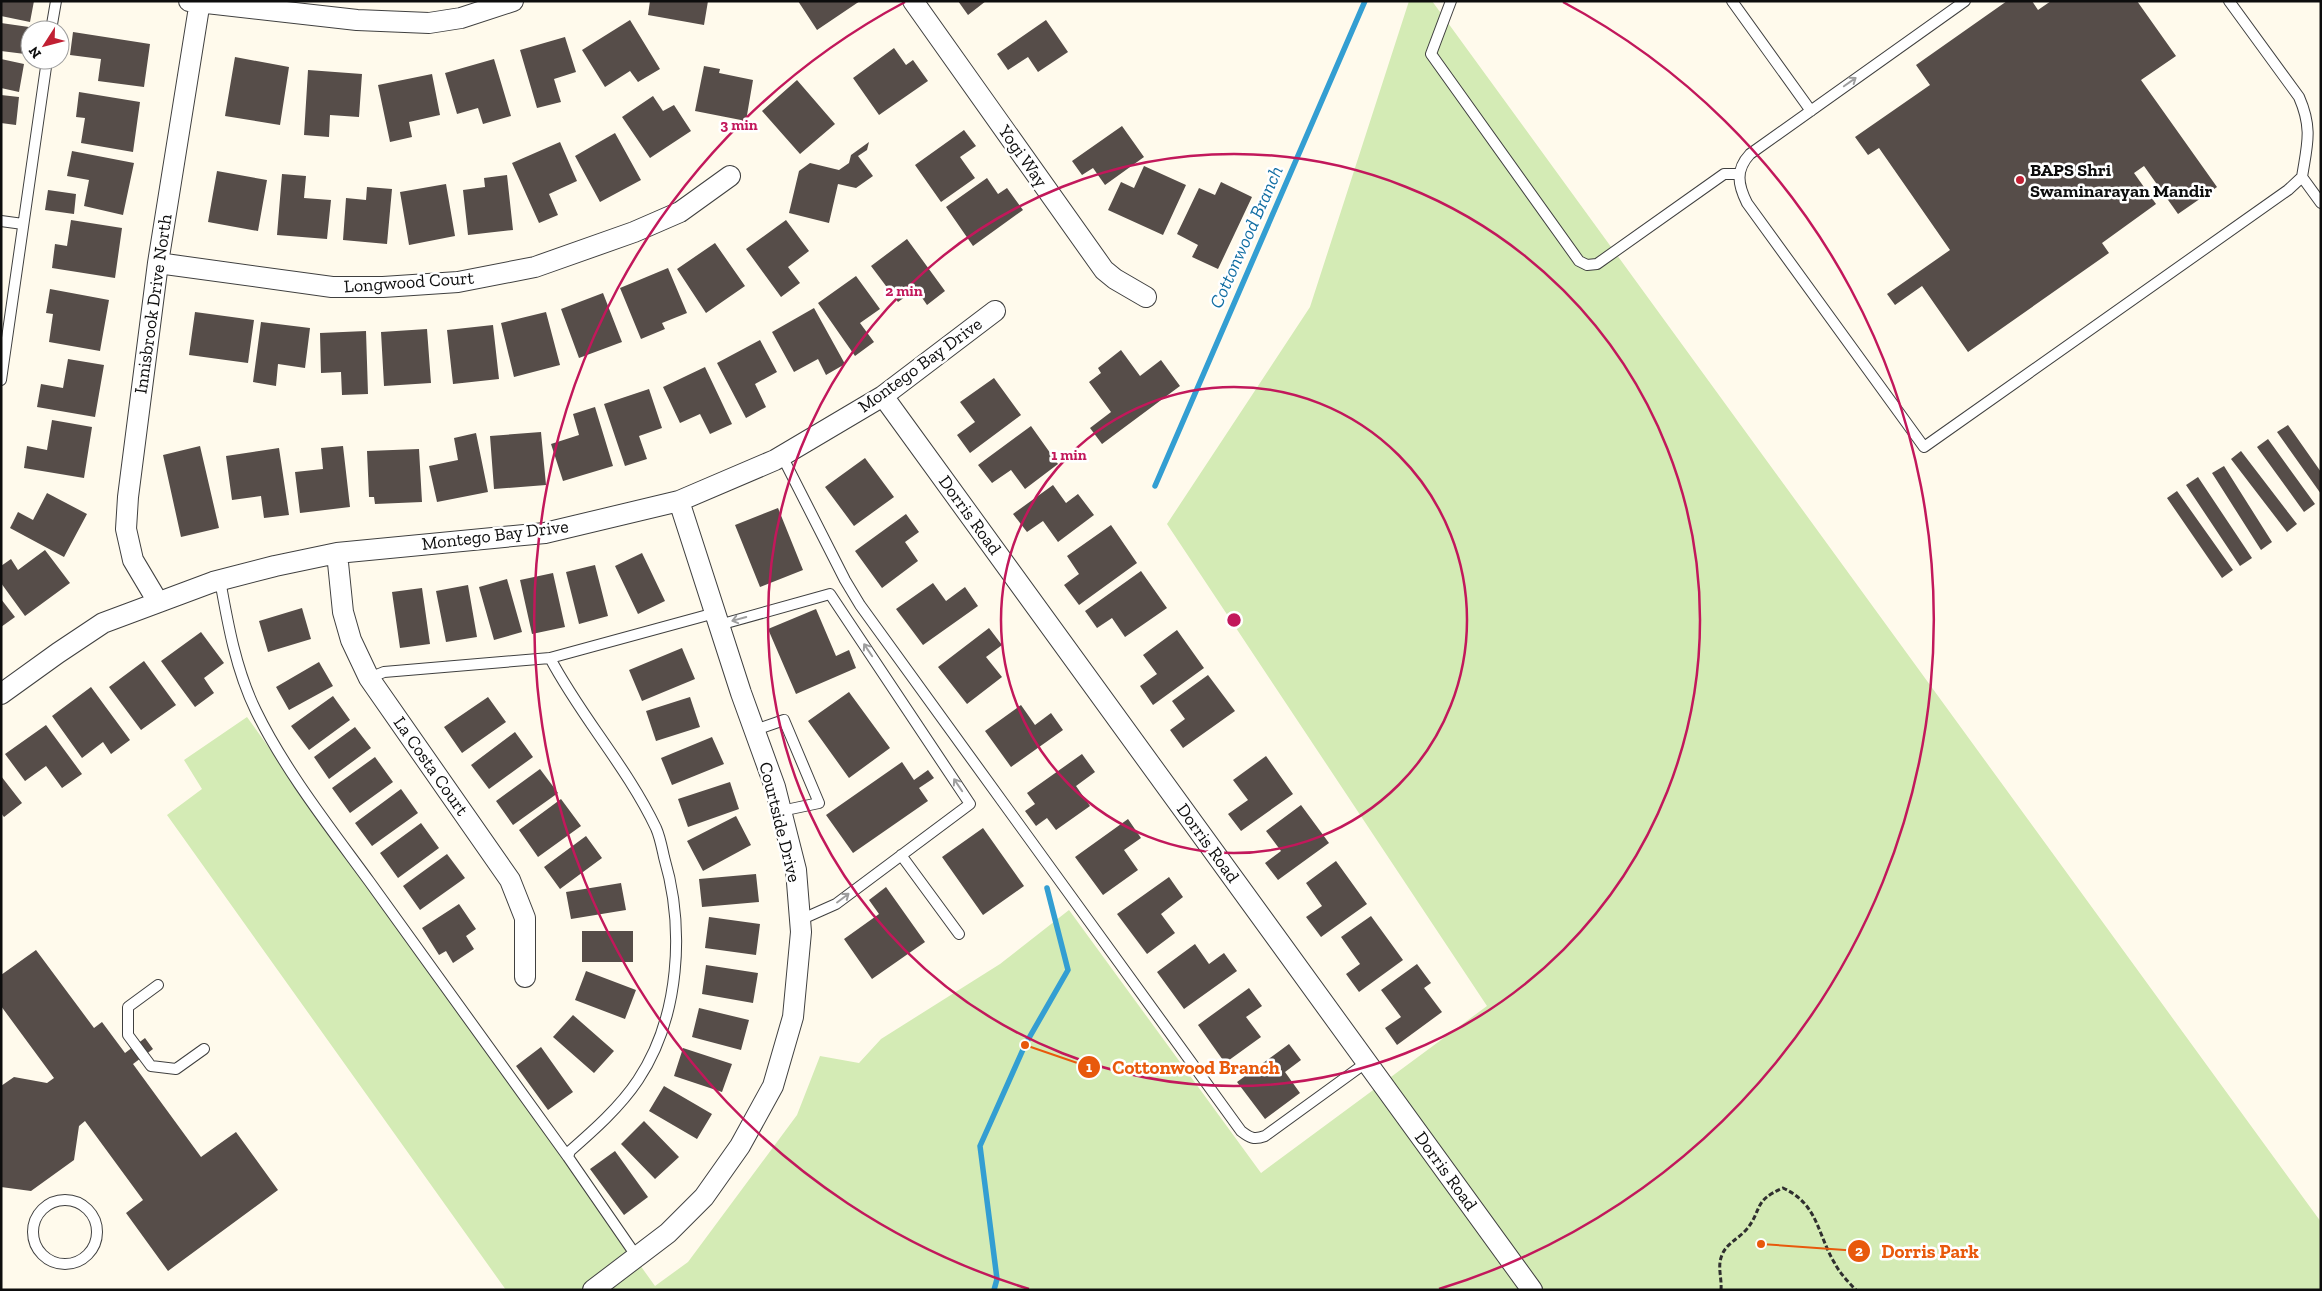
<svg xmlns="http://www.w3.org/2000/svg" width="2322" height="1291" viewBox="0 0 2322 1291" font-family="'Zilla Slab',serif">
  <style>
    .green { fill: #d4ebb5 }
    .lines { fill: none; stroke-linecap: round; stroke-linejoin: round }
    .stream { stroke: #339ed2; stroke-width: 5.5 }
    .building { fill: #564d49 }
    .lane-casing { stroke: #404040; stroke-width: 12 }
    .street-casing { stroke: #404040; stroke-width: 22 }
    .path { stroke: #2f2f2f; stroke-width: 3; stroke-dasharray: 5 2.5; stroke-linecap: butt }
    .lane { stroke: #fff; stroke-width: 10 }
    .street { stroke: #fff; stroke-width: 20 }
    .oneway { stroke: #9e9e9e }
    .ring { fill: none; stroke: #c2185b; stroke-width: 2.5 }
    .poi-dot { fill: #c12033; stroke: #fff; stroke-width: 2 }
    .labels { text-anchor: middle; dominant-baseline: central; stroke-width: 5; stroke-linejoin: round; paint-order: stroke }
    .street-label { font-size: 18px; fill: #0d0d0d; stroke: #fff }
    .poi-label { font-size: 18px; font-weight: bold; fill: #0d0d0d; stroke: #fff; text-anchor: start }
    .water-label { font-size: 19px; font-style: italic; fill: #126ea3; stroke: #fff }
    .centre { fill: #c2185b; stroke: #fff; stroke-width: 2.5 }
    .ring-label { font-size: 15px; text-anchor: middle; font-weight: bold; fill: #c2185b; stroke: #fff; stroke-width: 5; stroke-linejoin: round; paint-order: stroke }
    .leader { fill: none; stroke: #e8590c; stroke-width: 2 }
    .callout-dot { fill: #e8590c; stroke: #fff; stroke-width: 2 }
    .mark-label { font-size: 15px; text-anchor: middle; font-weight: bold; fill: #fff }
    .callout-label { font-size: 19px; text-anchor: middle; font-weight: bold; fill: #e8590c; stroke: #fff; stroke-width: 5; stroke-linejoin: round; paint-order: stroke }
  </style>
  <rect width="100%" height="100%" fill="#fffaec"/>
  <path class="green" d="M1409,1h23l889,1221v68h-1815l-339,-475 35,-26 -18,-29 63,-43 408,569 33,-24 109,-147 23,-59 39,7 22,-24 119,-75 69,-54 192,263 226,-167 -320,-482 143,-217z"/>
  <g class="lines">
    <path class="stream" d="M1155,486l210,-485
      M994,1290l3,-11 -17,-133 45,-101 43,-75 -21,-82"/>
  </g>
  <path class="building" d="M1,1h33l-4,21 -29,-6z
    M650,1h58l-4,24 -56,-10z
    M798,1h62l-43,29z
    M958,1h28l-18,14z
    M2007,1h25l6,9 13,-9h86l39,55 -35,24 76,107 -39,27 -34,-48 -10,7 22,31 -54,39 7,10 -141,99 -46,-66 -27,19 -8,-11 63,-44 -71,-102 -11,7 -13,-18 75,-52 -14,-20z
    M630,20l30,49 -22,13 -8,-11 -25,16 -23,-37z
    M1046,20l22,32 -30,20 -10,-15 -20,13 -11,-16z
    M1,23l28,4 -4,27 -24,-3z
    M73,32l77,12 -6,43 -46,-6 3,-22 -31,-4z
    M565,37l11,35 -22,7 7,23 -24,6 -17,-58z
    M894,48l12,17 7,-5 15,21 -49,34 -26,-37z
    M235,57l54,10 -9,58 -55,-9z
    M1,59l23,5 -5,28 -18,-4z
    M494,59l17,57 -28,8 -5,-16 -21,6 -12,-41z
    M704,66l16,3 -1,4 34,7 -7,41 -51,-10z
    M308,70l54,4 -3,43 -29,-2 -1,22 -25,-2z
    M432,74l8,41 -31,7 3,15 -22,5 -12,-57z
    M797,80l38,44 -35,30 -38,-43z
    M79,92l61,10 -7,50 -52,-9 4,-25 -9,-1z
    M1,95l18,2 -3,28 -15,-2z
    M653,96l10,15 11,-6 17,26 -41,27 -28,-41z
    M1122,126l22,31 -39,28 -12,-17 -11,7 -10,-14z
    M964,130l12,16 -16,11 15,21 -34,24 -26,-37z
    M615,133l26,47 -41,22 -25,-46z
    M560,142l17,39 -28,13 9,21 -19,8 -27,-60z
    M869,142l-2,8 -9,6 15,20 -17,12 -18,-4 -9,39 -40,-10 10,-42 11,-8 29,7 10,-7 2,-8z
    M72,151l62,12 -11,52 -39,-9 5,-26 -22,-4z
    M1144,166l42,19 -23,50 -55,-25 13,-28 13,6z
    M217,171l50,9 -9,51 -50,-9z
    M282,174l24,2 -2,22 27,2 -4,39 -50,-4z
    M507,175l6,55 -45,5 -5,-45 22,-3 -1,-9z
    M987,178l11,16 9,-6 16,22 -50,36 -27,-39z
    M1221,182l31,15 -34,72 -26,-12 6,-12 -21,-11 22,-46 16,7z
    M446,184l9,52 -46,9 -9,-53z
    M367,187l25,2 -5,55 -44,-4 3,-42 20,2z
    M48,190l28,4 -2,20 -29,-4z
    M71,220l51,8 -7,50 -63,-10 3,-24 12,2z
    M786,220l23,31 -21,16 12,16 -19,14 -35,-48z
    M907,239l38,52 -18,14 -11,-16 -18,13 -27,-36z
    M715,243l30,43 -39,27 -29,-44z
    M668,268l19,45 -25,10 3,6 -24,10 -21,-51z
    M856,276l24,33 -20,14 14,19 -19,14 -37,-53z
    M50,289l59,11 -9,51 -51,-9 4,-28 -7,-1z
    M603,293l19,49 -43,16 -18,-49z
    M814,308l31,56 -19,11 -8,-16 -24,13 -22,-40z
    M195,312l59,8 -6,43 -59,-8z
    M546,312l14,53 -46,12 -13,-54z
    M261,322l49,6 -5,40 -27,-4 -2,22 -23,-4z
    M493,325l6,54 -46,5 -6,-54z
    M427,329l4,54 -47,3 -3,-54z
    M366,331l2,63 -26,1 -1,-23 -20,1 -1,-40z
    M760,340l17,32 -22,12 11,23 -20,11 -29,-55z
    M1121,350l19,26 21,-16 19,26 -78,58 -12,-16 21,-16 -22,-30 12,-9 -3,-5z
    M68,359l36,6 -9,52 -58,-10 4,-23 22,4z
    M705,367l27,57 -22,10 -10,-20 -20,9 -17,-36z
    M994,378l27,37 -51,38 -13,-18 18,-13 -15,-20z
    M649,389l13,39 -23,8 8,23 -22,7 -21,-62z
    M595,407l18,59 -50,15 -12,-37 28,-9 -6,-21z
    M52,420l40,7 -8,51 -60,-10 3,-22 20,4z
    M2288,425l33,47v22l-44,-62z
    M1031,426l27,38 -33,25 -14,-19 -19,13 -14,-18z
    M541,432l5,53 -52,4 -4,-53z
    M476,433l12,59 -51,10 -8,-36 29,-6 -4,-22z
    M2268,439l47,65 -11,8 -47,-65z
    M200,446l19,82 -38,9 -18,-82z
    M343,446l7,61 -50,6 -5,-41 28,-3 -2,-21z
    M279,448l10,67 -25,3 -3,-22 -29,4 -6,-44z
    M419,449l3,53 -47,2 -1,-7h-5l-2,-46z
    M2241,451l56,73 -10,8 -56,-73z
    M865,458l29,39 -40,29 -29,-39z
    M2224,466l48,76 -11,8 -49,-77z
    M2198,477l54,81 -12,8 -54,-81z
    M1053,485l13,18 12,-9 16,21 -36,27 -15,-21 -16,11 -14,-18z
    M2177,491l56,79 -11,8 -55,-80z
    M47,493l40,21 -23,43 -54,-29 8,-16 15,8z
    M778,508l25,62 -43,17 -25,-62z
    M906,514l13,18 -14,10 13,19 -36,27 -27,-37z
    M1111,525l26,38 -58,42 -15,-20 15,-11 -12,-18z
    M45,550l25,33 -45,33 -24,-33v-17l10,-7 7,11z
    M642,553l23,48 -27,13 -23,-48z
    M595,565l13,51 -29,8 -13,-52z
    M1141,571l26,37 -42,29 -13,-19 -15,10 -12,-17z
    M553,573l12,54 -33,7 -12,-54z
    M507,579l15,53 -28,8 -15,-53z
    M933,583l13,18 19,-14 13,19 -55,39 -27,-36z
    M468,585l9,52 -31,5 -10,-51z
    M422,588l8,56 -30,4 -8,-56z
    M1,599l14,18 -14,10z
    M302,608l9,31 -43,13 -9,-31z
    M816,609l20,47 13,-6 7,18 -60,26 -28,-65z
    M989,628l13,17 -16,12 16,20 -35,27 -29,-37z
    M1177,630l27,38 -51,37 -13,-19 17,-12 -14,-19z
    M201,632l23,31 -20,15 10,15 -19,14 -34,-46z
    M682,648l13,31 -53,22 -13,-31z
    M144,661l32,44 -35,25 -32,-43z
    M319,662l14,24 -44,24 -13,-23z
    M1208,675l27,36 -52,37 -13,-18 15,-11 -13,-18z
    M91,687l39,53 -19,14 -8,-12 -21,16 -30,-42z
    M849,692l41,56 -41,30 -41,-57z
    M333,696l17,24 -41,30 -18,-24z
    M488,697l18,25 -44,31 -18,-26z
    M690,697l10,30 -44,14 -10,-30z
    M1021,705l14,20 16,-12 12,17 -52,37 -26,-36z
    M46,725l36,49 -20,14 -16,-22 -21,15 -20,-27z
    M355,727l16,21 -42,31 -15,-22z
    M515,732l18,25 -44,32 -18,-24z
    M712,737l12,27 -52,21 -11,-27z
    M1082,754l13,18 -19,14 14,20 -34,24 -9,-12 -11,8 -11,-15 10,-7 -8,-11z
    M1266,756l27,38 -52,37 -13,-17 20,-14 -15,-20z
    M375,757l18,25 -43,31 -18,-25z
    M902,762l12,18 14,-10 6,8 -15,10 9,13 -75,52 -27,-38z
    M540,769l18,24 -45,32 -17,-24z
    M1,776l21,27 -18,14 -3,-4z
    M730,782l9,27 -51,18 -10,-28z
    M401,789l17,24 -46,33 -17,-23z
    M561,799l20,27 -43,31 -19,-27z
    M1301,805l28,38 -51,37 -13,-17 16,-12 -15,-20z
    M736,816l15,29 -48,26 -16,-30z
    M1128,819l13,19 -17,12 14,20 -35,25 -28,-38z
    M421,823l18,25 -41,30 -18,-25z
    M983,828l41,58 -41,29 -41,-58z
    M586,836l16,22 -42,31 -16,-22z
    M447,854l18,24 -45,32 -17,-24z
    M1336,861l31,43 -46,33 -15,-20 16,-11 -16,-23z
    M756,874l3,28 -57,5 -3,-28z
    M1169,877l14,20 -22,17 14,19 -28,21 -30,-40z
    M621,883l5,27 -55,9 -5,-27z
    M886,887l39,55 -53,37 -28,-40 35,-25 -10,-14z
    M459,904l17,25 -10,7 8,13 -21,14 -7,-12 -7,4 -17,-27z
    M1371,916l32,44 -44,32 -13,-18 14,-10 -19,-27z
    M709,917l51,7 -4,31 -51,-7z
    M582,931h51v31h-51z
    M1195,944l14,20 15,-11 13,18 -53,38 -27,-37z
    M36,950l58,78 8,-6 23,31 20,-15 8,11 -20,15 68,93 35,-25 42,58 -110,81 -42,-58 17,-13 -58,-79 -6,5 -5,34 -43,31 -30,-4v-101l13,-9 33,6 7,-5 -53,-72v-31z
    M1417,964l14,19 -7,5 18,24 -45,33 -12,-17 16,-11 -20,-27z
    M706,965l52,8 -5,30 -51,-9z
    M586,971l50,19 -11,29 -50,-19z
    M1249,988l13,18 -16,11 15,20 -36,26 -27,-38z
    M699,1008l50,12 -8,30 -49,-13z
    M573,1015l41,36 -20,22 -41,-36z
    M1289,1044l12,16 -16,12 15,21 -35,26 -28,-37z
    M541,1047l32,45 -25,18 -32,-44z
    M683,1048l49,16 -10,28 -48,-16z
    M664,1086l48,28 -15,25 -48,-28z
    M644,1121l35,36 -24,22 -34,-35z
    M615,1151l33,46 -24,18 -34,-46z"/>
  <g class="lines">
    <defs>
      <path id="lane" d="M1451,1l-20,53 148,207 8,4 10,-1 127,-90h15
        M1732,1l79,110
        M1965,1l-215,153c-15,16 -12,31 -3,49l177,244 364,-257 14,-13 19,26
        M2229,1l70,96c14,32 8,48 3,80
        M51,30l5,-29
        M1,221l22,3
        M1,380l46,-320
        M782,456l63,124 15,25 381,526c9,7 13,9 24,5l102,-74
        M220,580c8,45 16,90 36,131 28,58 75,118 113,170 66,92 132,184 199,276
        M719,625l111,-31 140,210 -134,100 -36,16
        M369,678l15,-6 166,-14
        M755,730l29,-10 35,83 -38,8
        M901,855l58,79
        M158,985l-30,22v28l23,31 25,3 28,-20
        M33 1232a32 32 0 1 1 64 0a32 32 0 1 1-64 0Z
        M637,1257l-69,-100 2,-6c24,-21 50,-44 68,-71 42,-63 47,-152 26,-223 -2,-9 -4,-20 -8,-29 -29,-61 -75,-111 -106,-170l165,-45"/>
      <path id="street" d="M189,1l168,19 72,3 32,-5 52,-17
        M913,1l191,269 11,9 31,18
        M158,263l174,24h51l75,-5 77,-15 99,-35 46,-20 50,-36
        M883,396l649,894
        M337,553l6,59 8,28 18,38 141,202 15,38v59
        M158,602l-25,-42 -7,-31 2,-32 30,-234 42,-262
        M1,694l57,-41 45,-30 110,-41 62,-16 62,-13 208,-20 134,-32 96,-41 108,-64 112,-85
        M593,1290l75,-57 36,-36 36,-51 33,-60 20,-69 8,-85 -5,-62 -21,-83 -34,-94 -62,-192"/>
    </defs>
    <use href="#lane" class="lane-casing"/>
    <use href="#street" class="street-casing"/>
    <path class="path" d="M1721,1290c1,-12 -4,-24 1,-35 4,-11 16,-16 24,-25 17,-20 6,-29 37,-42 35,16 34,45 51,74 5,10 14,20 22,28"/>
    <use href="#lane" class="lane"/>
    <use href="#street" class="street"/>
  </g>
  <defs><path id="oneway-shaft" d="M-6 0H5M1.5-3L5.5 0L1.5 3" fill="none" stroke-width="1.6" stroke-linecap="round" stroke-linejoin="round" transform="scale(1.25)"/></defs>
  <g class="oneway">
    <use href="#oneway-shaft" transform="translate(1850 82) rotate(-35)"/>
    <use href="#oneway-shaft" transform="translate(739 619) rotate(165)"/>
    <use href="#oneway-shaft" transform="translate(868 650) rotate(-124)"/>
    <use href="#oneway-shaft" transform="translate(958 785) rotate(-124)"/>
    <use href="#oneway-shaft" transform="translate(843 898) rotate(-37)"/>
  </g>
  <g class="ring">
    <circle cx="1234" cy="620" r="233"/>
    <circle cx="1234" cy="620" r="466"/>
    <path d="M1029 1289A700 700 0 0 1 905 2M1563 2A700 700 0 0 1 1439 1289"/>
  </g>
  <circle class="poi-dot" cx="2020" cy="180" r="5"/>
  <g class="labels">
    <g class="street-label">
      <text transform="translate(1023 156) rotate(55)">Yogi Way</text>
      <text transform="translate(409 282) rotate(-4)">Longwood Court</text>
      <text transform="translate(153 304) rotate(-82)">Innisbrook Drive North</text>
      <text transform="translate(920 365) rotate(-36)">Montego Bay Drive</text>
      <text transform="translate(970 515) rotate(54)">Dorris Road</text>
      <text transform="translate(495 535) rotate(-7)">Montego Bay Drive</text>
      <text transform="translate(431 766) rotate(55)">La Costa Court</text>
      <text transform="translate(780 822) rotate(76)">Courtside Drive</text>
      <text transform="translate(1208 843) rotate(54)">Dorris Road</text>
      <text transform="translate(1446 1171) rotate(54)">Dorris Road</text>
    </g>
    <g class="poi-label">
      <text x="2030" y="170">BAPS Shri<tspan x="2030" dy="21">Swaminarayan Mandir</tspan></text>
    </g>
    <g class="water-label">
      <text transform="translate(1246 237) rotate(-66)">Cottonwood Branch</text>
    </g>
  </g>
  <circle cx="1234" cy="620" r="8" class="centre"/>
  <g class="ring-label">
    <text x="739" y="130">3 min</text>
    <text x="904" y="296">2 min</text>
    <text x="1069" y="460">1 min</text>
  </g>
  <path class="leader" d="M1025 1045L1089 1067M1761 1244L1859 1251"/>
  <g class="callout-dot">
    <circle cx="1025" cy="1045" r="5"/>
    <circle cx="1761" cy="1244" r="5"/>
    <circle cx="1089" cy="1067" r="12"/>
    <circle cx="1859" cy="1251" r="12"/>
  </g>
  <g class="mark-label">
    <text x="1089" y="1072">1</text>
    <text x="1859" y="1256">2</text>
  </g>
  <g class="callout-label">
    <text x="1196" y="1074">Cottonwood Branch</text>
    <text x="1930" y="1258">Dorris Park</text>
  </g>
  <rect width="2322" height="1291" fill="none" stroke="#0d0d0d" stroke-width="5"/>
  <g transform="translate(45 45) rotate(234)"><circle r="24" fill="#ffffff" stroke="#9e9e9e"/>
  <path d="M0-4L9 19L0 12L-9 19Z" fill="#c12033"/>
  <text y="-8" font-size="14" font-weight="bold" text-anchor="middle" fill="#0d0d0d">N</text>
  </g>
</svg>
